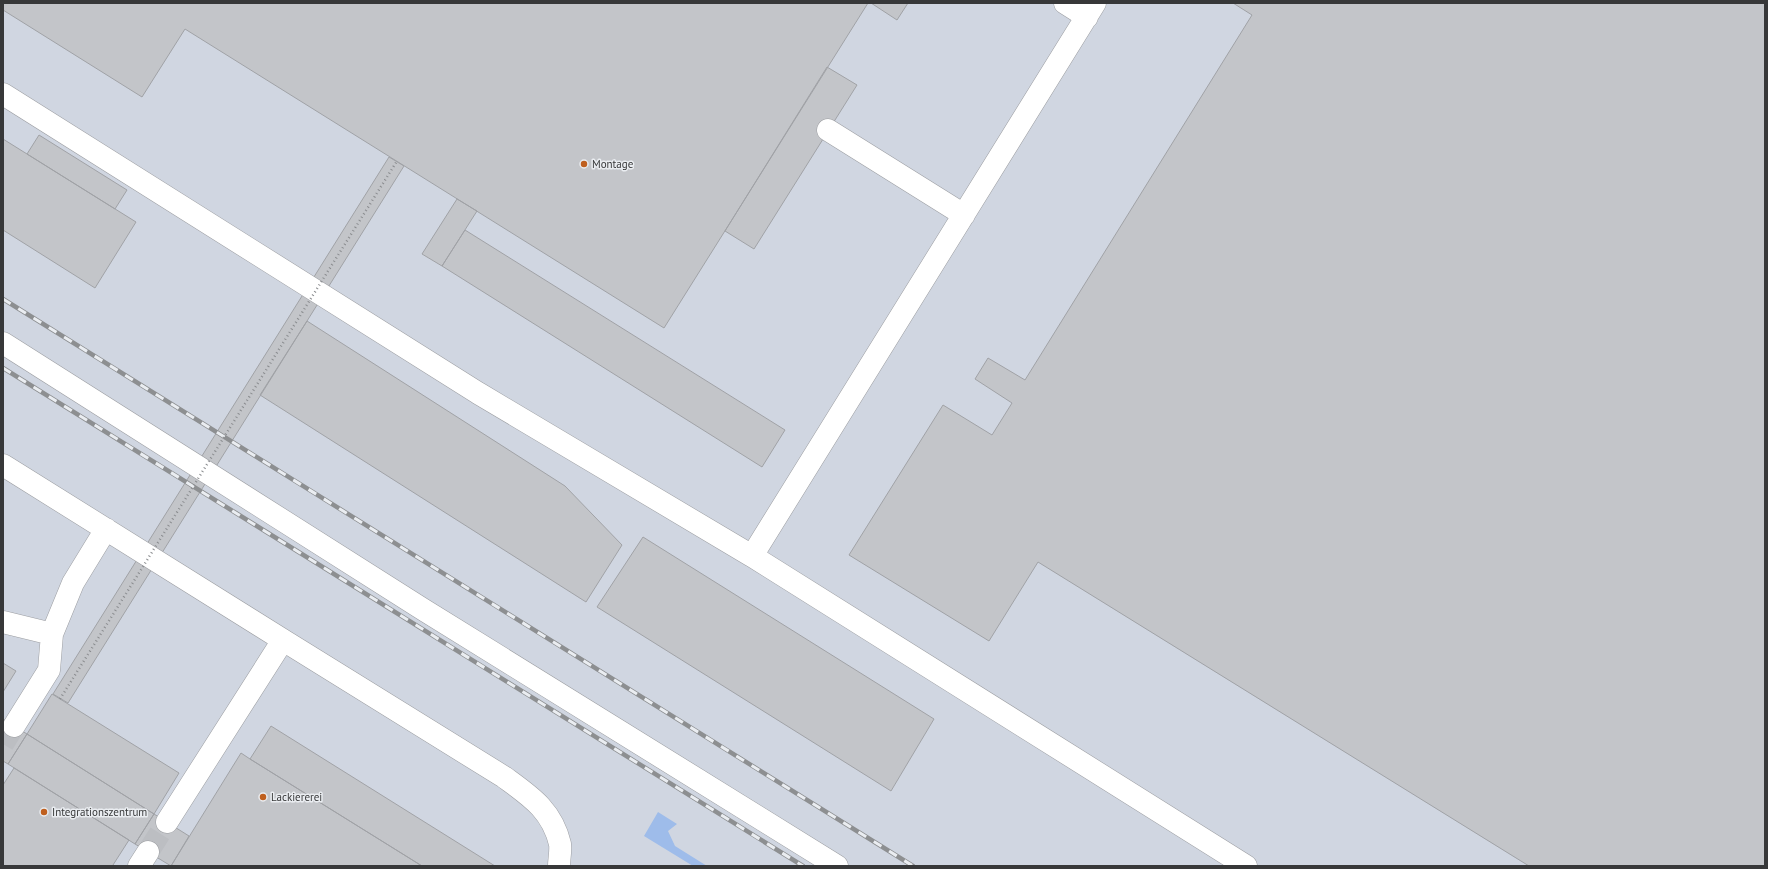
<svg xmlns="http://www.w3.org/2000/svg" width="1768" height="869" viewBox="0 0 1768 869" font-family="'PT Sans',sans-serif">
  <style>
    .built { fill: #d0d6e1 }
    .green { fill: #9ebcea }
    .building { fill: #c3c5c9; stroke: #a0a2a6 }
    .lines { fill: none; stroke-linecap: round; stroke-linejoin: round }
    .minor-tunnel { stroke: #bcbec2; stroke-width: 22; stroke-dasharray: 22 11; stroke-linecap: butt }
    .minor-casing { stroke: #9c9ea2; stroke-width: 23 }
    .minor { stroke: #fff; stroke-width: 22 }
    .rail-casing { stroke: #8d8f91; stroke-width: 4.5 }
    .rail { stroke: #eaedf1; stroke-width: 3; stroke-dasharray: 9; stroke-linecap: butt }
    .path-bridge { stroke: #8a8c8f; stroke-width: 2.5; stroke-dasharray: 1 3; stroke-linecap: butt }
    .poi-dot { fill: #bf5f1e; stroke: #eaedf1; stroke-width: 1.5 }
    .labels { text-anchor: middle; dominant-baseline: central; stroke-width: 3; stroke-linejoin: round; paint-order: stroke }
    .poi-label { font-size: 11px; fill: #373839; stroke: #eaedf1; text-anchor: start }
  </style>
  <rect width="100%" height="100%" fill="#dde0e4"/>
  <path class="built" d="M3,3h1762v863h-1762z"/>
  <path class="green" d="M658,812l19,12 -9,7 7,15 32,20h-14l-49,-30z"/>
  <path class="building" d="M3,3h865l-204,325 -479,-299 -43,68 -139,-87z
    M871,3h37l-11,17z
    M1233,3h532v863h-236l-491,-304 -49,79 -140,-86 94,-150 49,30 20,-32 -37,-24 13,-21 37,22 227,-365z
    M827,67l30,18 -103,164 -29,-18z
    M39,135l88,55 -12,19 -88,-55z
    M3,139l133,83 -41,66 -92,-58z
    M389,157l15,9 -336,537 -15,-9z
    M457,199l20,12 -35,55 -20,-12z
    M465,230l320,200 -23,37 -320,-201z
    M307,321l258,165 57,59 -36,57 -326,-207z
    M643,537l291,182 -43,72 -294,-184z
    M3,663l13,8 -13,21z
    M52,694l127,79 -25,41 -127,-80z
    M3,719l24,15 -19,30 -5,-3z
    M271,726l224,140h-73l-172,-107z
    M27,734l127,80 -19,30 -127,-80z
    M241,753l9,6 172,107h-251z
    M14,768l115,72 -16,25 2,1h-112v-81z
    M154,814l35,22 -18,30 -36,-22z"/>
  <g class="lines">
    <path class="minor-tunnel" d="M3,744l11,-18
      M148,852l19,-30"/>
    <defs>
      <path id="minor" d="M1065,3l22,14
        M3,94l475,299 274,163 494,310
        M828,130l136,85
        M3,343l421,267 413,256
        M3,465l280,175 -116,182
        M752,556l343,-553
        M3,622l49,12
        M283,640l221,137c26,19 48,33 56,67 1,7 -1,15 -1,22
        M14,726l35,-56 3,-36 21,-51 33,-54
        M139,866l9,-14"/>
    </defs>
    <use href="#minor" class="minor-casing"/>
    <use href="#minor" class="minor"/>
    <defs>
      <path id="rail" d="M3,299l910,567
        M3,368l800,498"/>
    </defs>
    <use href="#rail" class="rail-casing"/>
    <use href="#rail" class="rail"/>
    <path class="path-bridge" d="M60,699l337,-538"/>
  </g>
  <g class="poi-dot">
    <circle cx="584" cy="164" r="4"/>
    <circle cx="263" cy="797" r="4"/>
    <circle cx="44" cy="812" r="4"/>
  </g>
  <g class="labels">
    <g class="poi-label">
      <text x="592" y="164">Montage</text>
      <text x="271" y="797">Lackiererei</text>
      <text x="52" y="812">Integrationszentrum</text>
    </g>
  </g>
  <rect width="1768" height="869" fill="none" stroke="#373839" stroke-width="8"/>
</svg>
